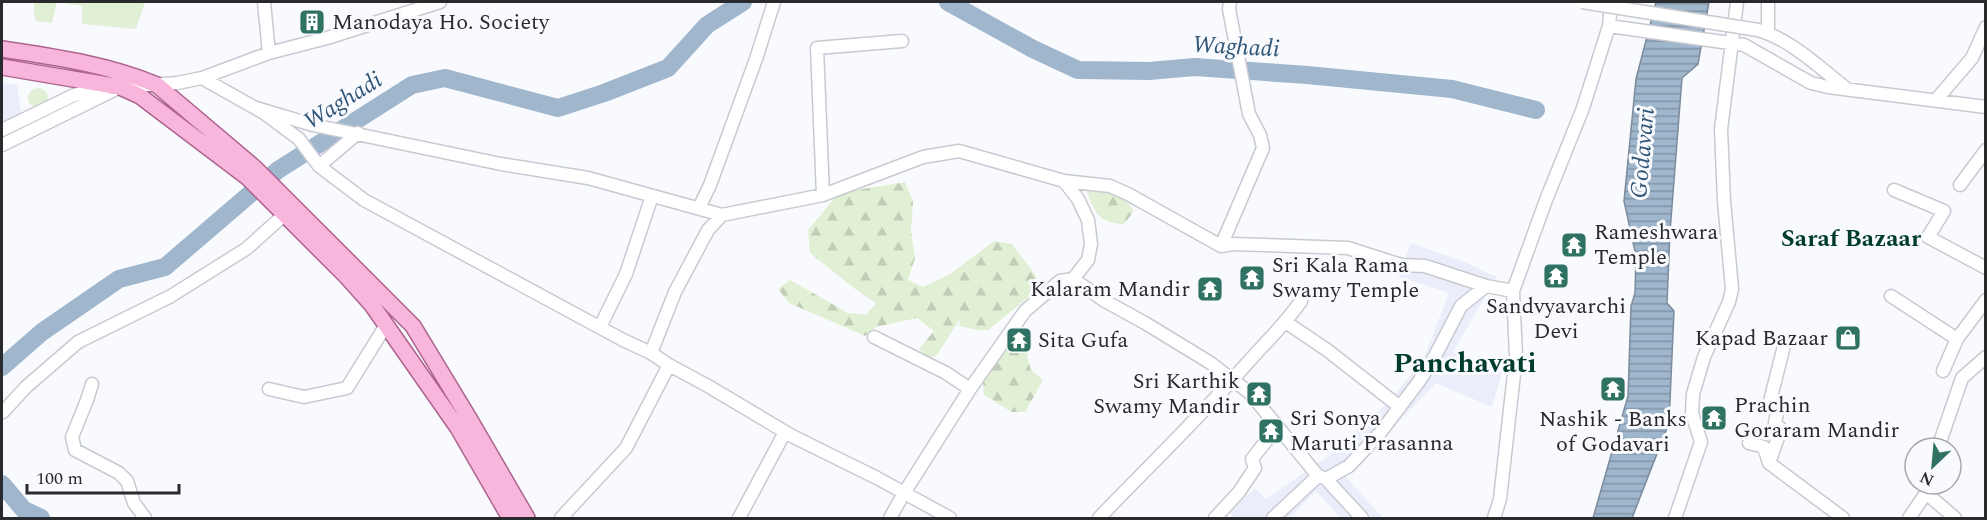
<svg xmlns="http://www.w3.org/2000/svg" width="1987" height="520" viewBox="0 0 1987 520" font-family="Spectral,serif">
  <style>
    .built { fill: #ebeefa }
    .grass { fill: #e1efd4 }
    .forest { fill: url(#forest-firs) }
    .water { fill: url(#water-rules); stroke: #7c8c9d; stroke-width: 1.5 }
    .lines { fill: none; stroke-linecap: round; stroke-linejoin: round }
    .river { stroke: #9fb6cd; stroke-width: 18 }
    .minor-casing { stroke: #c8cad2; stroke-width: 15 }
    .major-casing { stroke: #ad658f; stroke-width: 18 }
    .minor { stroke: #fff; stroke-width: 12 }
    .major { stroke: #f8b6dc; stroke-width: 15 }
    .minor-bridge-casing { stroke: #c8cad2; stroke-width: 15; stroke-linecap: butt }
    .minor-bridge { stroke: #fff; stroke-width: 12 }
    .labels { text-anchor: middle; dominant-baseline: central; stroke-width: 6; stroke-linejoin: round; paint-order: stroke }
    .poi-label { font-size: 22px; fill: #292a2d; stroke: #f9fafe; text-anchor: start }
    .water-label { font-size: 24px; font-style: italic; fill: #305678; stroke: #f9fafe }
    .neighbourhood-label { font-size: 24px; font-weight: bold; fill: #003b30; stroke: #f9fafe }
    .district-label { font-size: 28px; font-weight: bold; fill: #003b30; stroke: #f9fafe }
  </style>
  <defs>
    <pattern id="forest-firs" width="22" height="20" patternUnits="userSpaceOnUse" patternTransform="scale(1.5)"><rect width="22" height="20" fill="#e1efd4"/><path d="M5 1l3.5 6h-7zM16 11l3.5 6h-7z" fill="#c1cdb6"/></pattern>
    <pattern id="water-rules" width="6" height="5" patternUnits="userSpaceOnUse" patternTransform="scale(1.5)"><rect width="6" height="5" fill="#9fb6cd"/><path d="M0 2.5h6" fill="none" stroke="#8294a7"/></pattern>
  </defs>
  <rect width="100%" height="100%" fill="#f9fafe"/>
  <path class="built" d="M2,83l15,2 4,28 -19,12z
    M1411,243l56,20 30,14 -44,75 49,20 -10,35 -56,-24 -90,94 37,41h-42l-25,-27 -27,27h-54l-6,-6 26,-24 11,11 65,-45 52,-47 39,-44 27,-70 -51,-17z"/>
  <path class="grass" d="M34,2h111l-9,27 -54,-5v-18l-25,-4 -5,21 -16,-2 -2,-7z
    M28 98a10 10 0 1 1 20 0a10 10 0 1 1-20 0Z"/>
  <path class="forest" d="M905,182l8,20 -2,30 4,26 -7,22 15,7 26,-12 45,-34 18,3 24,32 -1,16 -47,38h-10l-19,-4 1,-7 -23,36 -9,4 -9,-10 15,-18 -17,-13 -41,9 -11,9 -76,-33 -11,-14 12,-9 58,33 18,2 10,-12 -17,-11 -49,-39 -2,-23 31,-37z
    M1094,186l30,12 10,13 -10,13c-26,-1 -29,-12 -38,-34z
    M1017,327l12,3 -2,27 4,13 12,10 -18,32h-13l-28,-17 -1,-13z"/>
  <path class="water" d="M1656,2h53l-11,62 -16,14 -12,154 -3,71 7,8 -5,112 -37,95h-39l35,-122 3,-90 4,-13 1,-37 -12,-55 12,-122z"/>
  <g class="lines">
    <path class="river" d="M948,2l85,47 45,21 71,1 46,-4 112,8 145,14 84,21
      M2,367l40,-35 77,-53 46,-12 113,-97 134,-85 33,-7 113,30 46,-15 64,-25 39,-43 36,-23
      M2,484l22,26 17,8"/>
    <defs>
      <path id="minor" d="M264,2l5,51
        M1768,2v31
        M1609,26l135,19 67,38 17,4 158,20
        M1758,30c34,10 62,38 89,59
        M202,78l62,35 35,26 20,27 45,34 259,140 28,13 18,12 39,21 84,50 85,42 73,40
        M1936,100l36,-42 14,-31
        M256,108l57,17 188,39 87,14 134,37 101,-20 100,-38 36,-6 105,30 46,5 18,8 93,52 12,-2 115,4 53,17 24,1 61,20 27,5
        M2,130l70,-34 20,-7 85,-6 25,-5 67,-25 58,-15 113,-36
        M2,145l112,-55
        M319,166l39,-33
        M1960,185l26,-35
        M1894,190l50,21 -16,26 58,31
        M823,195l-6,-147 85,-7
        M699,208l11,-23 46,-126 18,-57
        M1221,246l42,-98 -3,-13 -11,-21 -20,-105 1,-7
        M1073,279l32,22 40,22 64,39 41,31 68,83
        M1891,296l66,43
        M1287,323l40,27 73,57
        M600,327l26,-53 26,-78
        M874,337l72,36 24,16
        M651,353l24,-61 33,-62 14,-15
        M1943,371l14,-32 29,-39
        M92,384l-5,16 -15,37 3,13 44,23 8,8 7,22 11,15
        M269,389l35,8 43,-9 39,-63
        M3,412l23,-25 52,-45 93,-46 75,-47 38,-34
        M1749,443l15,4 5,16 74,55
        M1938,448l24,-70 24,-21
        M1769,463l12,-34 -6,-6 3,-15 -9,-3 16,-63
        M1326,479l23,-13 31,-33 40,-53 14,-22 27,-52 25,-20
        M1326,479l36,39
        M1926,493l29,25
        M561,518l65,-70 43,-83
        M739,518l46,-86
        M890,518l14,-25 66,-104 55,-78 35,-30 13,-2 15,-19 3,-16 -3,-24 -10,-21 -14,-18
        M1099,518c50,-52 103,-103 151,-158 18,-20 36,-37 51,-59
        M1215,518l24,-26 16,-24 -3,-9 25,-32
        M1273,518l45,-42 7,2
        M1494,518l6,-19 16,-143 -3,-65 33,-91 37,-92 26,-82 2,-24
        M1675,518l26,-76 -9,-29 1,-19 11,-37 25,-55 3,-13 -8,-88 -3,-72 16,-127
        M1909,518l17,-25 2,-9"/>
      <path id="major" d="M2,49c52,8 105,15 155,36l98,83 158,158 57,94 57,98
        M2,67l118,20 20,9 107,81 100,100 25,28 86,123 52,90"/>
    </defs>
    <use href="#minor" class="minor-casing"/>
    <use href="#major" class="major-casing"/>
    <use href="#minor" class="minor"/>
    <use href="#major" class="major"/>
    <defs>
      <path id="minor-bridge" d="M1582,2l176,28"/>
    </defs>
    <use href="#minor-bridge" class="minor-bridge-casing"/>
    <use href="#minor-bridge" class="minor-bridge"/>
  </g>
  <defs>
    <symbol id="building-square" viewBox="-11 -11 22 22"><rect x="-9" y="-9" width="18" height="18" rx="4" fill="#2f7263" stroke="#f9fafe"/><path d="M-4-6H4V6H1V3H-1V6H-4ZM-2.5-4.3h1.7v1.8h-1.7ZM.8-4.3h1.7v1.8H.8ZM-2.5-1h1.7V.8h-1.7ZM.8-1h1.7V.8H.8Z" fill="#fff"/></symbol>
    <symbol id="temple-square" viewBox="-11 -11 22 22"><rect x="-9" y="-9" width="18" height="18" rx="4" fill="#2f7263" stroke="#f9fafe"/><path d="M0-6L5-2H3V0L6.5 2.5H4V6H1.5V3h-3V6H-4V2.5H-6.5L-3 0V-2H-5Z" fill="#fff"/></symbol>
    <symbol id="shop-square" viewBox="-11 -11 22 22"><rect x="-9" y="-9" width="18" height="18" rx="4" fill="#2f7263" stroke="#f9fafe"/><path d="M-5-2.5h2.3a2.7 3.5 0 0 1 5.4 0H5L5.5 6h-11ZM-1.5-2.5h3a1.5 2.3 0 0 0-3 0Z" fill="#fff"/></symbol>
  </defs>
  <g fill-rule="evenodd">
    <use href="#building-square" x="297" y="7" width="30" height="30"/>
    <use href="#temple-square" x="1559" y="230" width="30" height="30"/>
    <use href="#temple-square" x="1541" y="261" width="30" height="30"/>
    <use href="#temple-square" x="1237" y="263" width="30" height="30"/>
    <use href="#temple-square" x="1195" y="274" width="30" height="30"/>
    <use href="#shop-square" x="1833" y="323" width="30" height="30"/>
    <use href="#temple-square" x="1004" y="325" width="30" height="30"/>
    <use href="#temple-square" x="1598" y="374" width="30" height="30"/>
    <use href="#temple-square" x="1244" y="379" width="30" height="30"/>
    <use href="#temple-square" x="1699" y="403" width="30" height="30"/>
    <use href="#temple-square" x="1256" y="416" width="30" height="30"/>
  </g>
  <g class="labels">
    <g class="poi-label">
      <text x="332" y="22">Manodaya Ho. Society</text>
      <text x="1594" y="232">Rameshwara<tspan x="1594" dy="25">Temple</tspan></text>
      <text x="1272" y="265">Sri Kala Rama<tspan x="1272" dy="25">Swamy Temple</tspan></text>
      <text x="1190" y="289" text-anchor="end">Kalaram Mandir</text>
      <text x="1556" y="306" text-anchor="middle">Sandvyavarchi<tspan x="1556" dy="25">Devi</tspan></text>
      <text x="1828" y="338" text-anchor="end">Kapad Bazaar</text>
      <text x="1038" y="340">Sita Gufa</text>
      <text x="1240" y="381" text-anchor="end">Sri Karthik<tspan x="1240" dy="25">Swamy Mandir</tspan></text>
      <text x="1734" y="405">Prachin<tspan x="1734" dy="25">Goraram Mandir</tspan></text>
      <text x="1290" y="418">Sri Sonya<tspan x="1290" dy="25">Maruti Prasanna</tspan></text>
      <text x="1613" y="419" text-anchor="middle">Nashik - Banks<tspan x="1613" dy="25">of Godavari</tspan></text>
    </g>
    <g class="water-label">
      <text transform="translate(1236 47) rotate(3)">Waghadi</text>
      <text transform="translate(343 101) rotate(-32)">Waghadi</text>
      <text transform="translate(1643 153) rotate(-85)">Godavari</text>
    </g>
    <g class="neighbourhood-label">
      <text x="1851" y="239">Saraf Bazaar</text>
    </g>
    <g class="district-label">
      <text x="1465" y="363">Panchavati</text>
    </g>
  </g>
  <rect width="1987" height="520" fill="none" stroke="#292a2d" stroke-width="6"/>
  <g transform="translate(1933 466) rotate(206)"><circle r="28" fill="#f9fafe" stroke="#a6a7aa" stroke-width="1.5"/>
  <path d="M0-4.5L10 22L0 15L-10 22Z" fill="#2f7263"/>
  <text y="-9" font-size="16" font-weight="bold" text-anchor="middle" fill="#292a2d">N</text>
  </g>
  <path d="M27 484v9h152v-9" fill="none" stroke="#292a2d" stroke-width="3"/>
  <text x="36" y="484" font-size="18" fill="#292a2d" stroke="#f9fafe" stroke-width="4.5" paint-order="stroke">100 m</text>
</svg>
